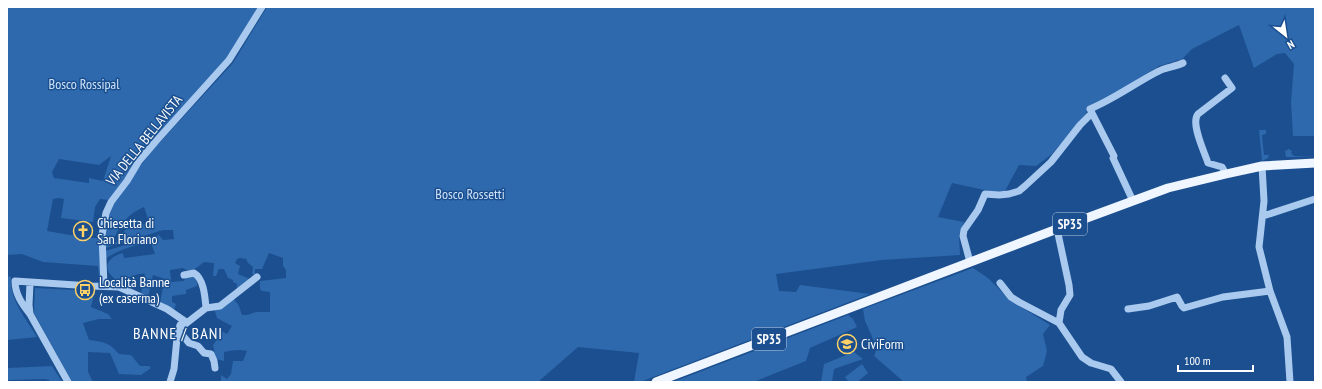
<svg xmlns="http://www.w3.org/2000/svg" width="1322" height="389" viewBox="0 0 1322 389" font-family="'PT Sans Narrow',sans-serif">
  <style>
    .green { fill: #2e69ad; fill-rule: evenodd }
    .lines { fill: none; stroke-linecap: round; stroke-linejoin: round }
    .minor { stroke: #a9c9ee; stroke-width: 7 }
    .major { stroke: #f0f6ff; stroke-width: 9 }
    .labels { text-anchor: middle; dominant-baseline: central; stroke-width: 3; stroke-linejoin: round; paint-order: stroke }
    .shield { fill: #1b4f8f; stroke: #bbcadd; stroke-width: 1 }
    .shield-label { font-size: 13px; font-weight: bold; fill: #fff }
    .park-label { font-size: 14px; fill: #cfe3fa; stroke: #1b4f8f }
    .street-label { font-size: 14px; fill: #fff; stroke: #1b4f8f }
    .poi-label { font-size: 14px; fill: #fff; stroke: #1b4f8f; text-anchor: start }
    .quarter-label { font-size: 16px; letter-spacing: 1px; fill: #fff; stroke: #1b4f8f }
  </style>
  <rect width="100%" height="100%" fill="#1b4f8f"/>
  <path class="green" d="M7,7h252l-30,51 -120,142 -9,-1 -5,8 -2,15 -32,-4 3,-19 -5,-1 -6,1 -6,32 41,7h12l2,38 -3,1 -1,-11 -55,-4 -21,-8 -15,1zM111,156l-8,25 -14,-3v5l-35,-5 -2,-6 7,-13 40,6z
    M267,7h1048v129h-22l-2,-34 3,-38 -9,-11 -8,1 -23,14 -15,-43 -47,24 -10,10 -23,7 -45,28 -26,12 -2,7 -34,41 -16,12 -17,-1 -14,26 -11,1 -42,-9 -14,34 26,5 -5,13 1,20 -78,5 -106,14 3,17 17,1 4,-7 70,9 -230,88h-6l5,-29 -61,-6 -40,35h-317v-7l6,4 4,-5 2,-13h10l4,-10c-8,-2 -14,-1 -23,1v9l-8,-2 -3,-14 3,-4 -3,-5 -3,-1 7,-6 10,5 5,-8 -15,-8 -3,-10 20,-9 5,7 3,9h5l9,-3h14v-20l-8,-1 -2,-2v-8l26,-3v-8l-3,-4v-8l-14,-5 -7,16h-7v6l-3,-1 1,-7 -5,-4 -2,-4 -6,-1 -3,1 -2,4 5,3 -2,8 12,5 -13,10v-5l-4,-2v-2l-5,-2 -4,-9h-5l-3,7h-3l1,-13 -10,-1c-7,5 -12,12 -21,6l-13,2 1,12 13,-1 2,-4 7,-1 4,6v4l-11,4v4l-14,2v6l4,2 -2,6 -14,-8 5,-23 -12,-4 -5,22 -7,-4 4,-19c-9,-1 -17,4 -23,9 -9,-4 -21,-14 -11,-24 3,-3 8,-5 12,-6l1,5 31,-4 -4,-11c-17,2 -31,6 -46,16v-8l54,-16 4,5 11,-1 -1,-9h-10l-58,18 1,-4 11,-2 15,-22 3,8 14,-6 -5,-15c-16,7 -24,17 -30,32l-10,1 4,-25 5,-16 17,-19 19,-26 84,-91z
    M1259,130h7v4l-4,1 2,20h5l-1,3 -6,3z
    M1289,149l3,2 -1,2 3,3 21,1h-29l-1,-6z
    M973,268l15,10 22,22 40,25 -7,9 4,17 -4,15 -17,11 1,5h-123l-30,-26 3,-8 -12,-27 -2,-12z
    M7,276l4,1c-2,22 15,42 26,60l-30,3z
    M35,288l60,3 -4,16 17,7 4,5h-13l-16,4 6,17c14,2 20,2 30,14l12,1 9,11h9l2,2 -10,7 -22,-1 -9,-21 -22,-1v20l5,10h-21l-38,-69z
    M848,315l5,4 4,8 -47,21 -4,13 -50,20 -11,1h-72z
    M854,352l9,7 -29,10 -2,13h-11l3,-18z
    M7,358l1,10 44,-2 10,16h-12l-1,-2 -4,-1 -36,1 -2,1z
    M862,364l6,9 -11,9h-8l-4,-5z"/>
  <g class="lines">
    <path class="minor" d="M1225,78l7,10 -34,26c-8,9 7,39 10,49l14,4 4,7
      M1092,113l22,43 -1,2 20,43
      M1262,166l2,35 -5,46 11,44 17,46 3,45
      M1263,216l52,-17
      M1057,229l12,56 1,10 -9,15 -2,13
      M970,262l-7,-26 1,-6 14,-20 7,-16 14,1 10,-1 10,-3 6,-5 26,-24 29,-37 12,-12 -2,-4c24,-10 44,-25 67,-37 8,-5 18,-5 26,-9
      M184,275l10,-2c10,6 11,24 12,35
      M1000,283l11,14 8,5 40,21 23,34 9,6 20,6 10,13
      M104,286l-2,-51 4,-22 5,-11 16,-21 12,-20 18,-21 72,-80 33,-53
      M1128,309l21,-3 28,-9 5,9 2,2 39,-11 47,-6
      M30,314l-1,-9 1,-22
      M179,329l27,-21 14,-2 37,-29
      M179,331l10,12 9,3 6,7 7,1 3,7 1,7
      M68,382l-38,-68c-8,-10 -15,-20 -15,-33l76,5 28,1 48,22 19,13
      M170,382l4,-13 3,-31 3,-13"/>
    <path class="major" d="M656,382l401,-153 111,-41 58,-14 36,-8 53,-3"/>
  </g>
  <defs>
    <symbol id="church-ring" viewBox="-11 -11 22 22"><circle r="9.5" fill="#1b4f8f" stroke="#ffd166" stroke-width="1.5"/><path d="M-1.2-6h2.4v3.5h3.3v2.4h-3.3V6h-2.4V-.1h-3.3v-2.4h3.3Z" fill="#ffd166"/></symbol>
    <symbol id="bus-ring" viewBox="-11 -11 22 22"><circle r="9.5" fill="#1b4f8f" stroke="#ffd166" stroke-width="1.5"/><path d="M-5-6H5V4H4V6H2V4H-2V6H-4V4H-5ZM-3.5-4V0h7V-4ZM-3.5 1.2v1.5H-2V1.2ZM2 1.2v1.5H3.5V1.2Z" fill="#ffd166"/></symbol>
    <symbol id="school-ring" viewBox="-11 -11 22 22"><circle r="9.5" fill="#1b4f8f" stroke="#ffd166" stroke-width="1.5"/><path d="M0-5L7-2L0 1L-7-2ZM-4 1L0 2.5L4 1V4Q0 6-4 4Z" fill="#ffd166"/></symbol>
  </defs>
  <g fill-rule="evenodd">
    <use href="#church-ring" x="72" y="220" width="22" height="22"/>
    <use href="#bus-ring" x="74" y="279" width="22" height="22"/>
    <use href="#school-ring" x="836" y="333" width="22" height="22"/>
  </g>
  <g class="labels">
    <g class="shield">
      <rect x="1053" y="213" width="34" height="22" rx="3"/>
      <rect x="752" y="328" width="34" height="22" rx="3"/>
    </g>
    <g class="shield-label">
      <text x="1070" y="224">SP35</text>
      <text x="769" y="339">SP35</text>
    </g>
    <g class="park-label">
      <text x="84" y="84">Bosco Rossipal</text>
      <text x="470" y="194">Bosco Rossetti</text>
    </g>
    <g class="street-label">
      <text transform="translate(144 140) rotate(-51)">VIA DELLA BELLAVISTA</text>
    </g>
    <g class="poi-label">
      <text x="97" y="223">Chiesetta di<tspan x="97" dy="16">San Floriano</tspan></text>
      <text x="99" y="282">Località Banne<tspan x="99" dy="16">(ex caserma)</tspan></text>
      <text x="861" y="344">CiviForm</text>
    </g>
    <g class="quarter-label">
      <text x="178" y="333">BANNE / BANI</text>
    </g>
  </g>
  <rect width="1322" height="389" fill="none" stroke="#ffffff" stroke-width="16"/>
  <g transform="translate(1286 36) rotate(150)" stroke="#1b4f8f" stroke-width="3" paint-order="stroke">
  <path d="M0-3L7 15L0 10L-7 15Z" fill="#ffffff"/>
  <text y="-6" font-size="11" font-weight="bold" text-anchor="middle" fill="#ffffff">N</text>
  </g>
  <path d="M1178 365v6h75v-6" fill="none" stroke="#ffffff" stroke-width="2"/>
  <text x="1184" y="365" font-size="12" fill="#ffffff" stroke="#1b4f8f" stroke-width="3" paint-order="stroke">100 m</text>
</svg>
